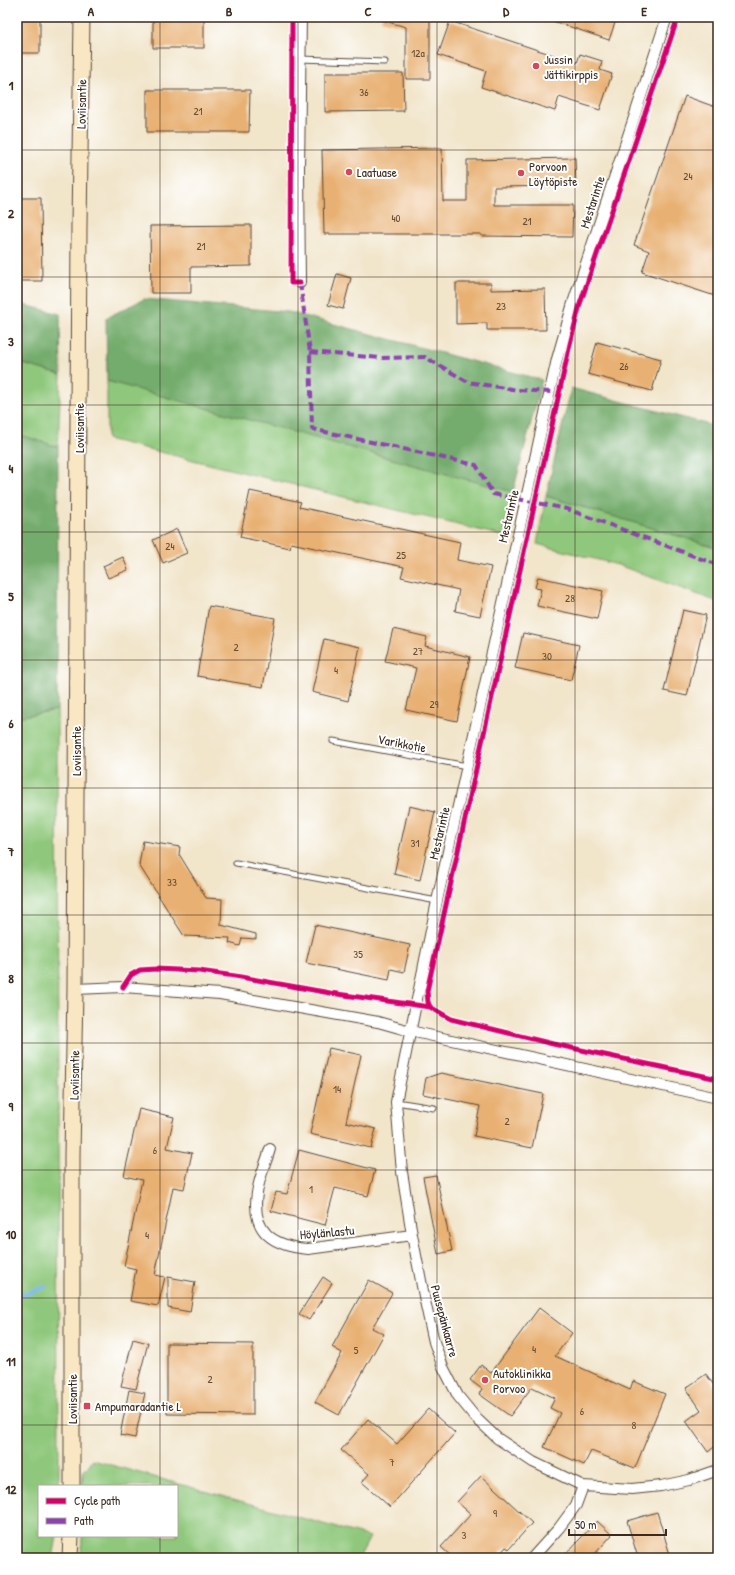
<svg xmlns="http://www.w3.org/2000/svg" width="735" height="1575" viewBox="0 0 735 1575" font-family="'Patrick Hand',sans-serif">
  <style>
    .green { fill: #8fc87c; stroke: #65794d }
    .forest { fill: #73ac6c; stroke: #576b45 }
    .lines { fill: none; stroke-linecap: round; stroke-linejoin: round }
    .stream { stroke: #7bb7ed; stroke-width: 4 }
    .building { fill: #e8b072 }
    .service-casing { stroke: #564638; stroke-width: 7 }
    .minor-casing { stroke: #564638; stroke-width: 12 }
    .secondary-casing { stroke: #564638; stroke-width: 17 }
    .service { stroke: #fff; stroke-width: 5 }
    .minor { stroke: #fff; stroke-width: 10 }
    .secondary { stroke: #f9e7c3; stroke-width: 15 }
    .quiet { stroke: #8e44ad; stroke-width: 4; stroke-dasharray: 8 4; stroke-linecap: butt }
    .cycleway-casing { stroke: #fff; stroke-width: 8 }
    .cycleway { stroke: #d6006c; stroke-width: 5 }
    .grid { fill: none; stroke: #3b2a1e; stroke-width: 1; stroke-opacity: 0.55 }
    .poi-dot { fill: #d1495b; stroke: #fff; stroke-width: 1.5 }
    .labels { text-anchor: middle; dominant-baseline: central; stroke-width: 4; stroke-linejoin: round; paint-order: stroke }
    .number-label { font-size: 11px; fill: #664c33 }
    .poi-label { font-size: 13px; fill: #3b2a1e; stroke: #fff; text-anchor: start }
    .street-label { font-size: 13px; fill: #3b2a1e; stroke: #fff }
    .neatline { fill: none; stroke: #3b2a1e; stroke-width: 1.5 }
    .grid-label { font-size: 13px; text-anchor: middle; font-weight: bold; fill: #3b2a1e }
  </style>
  <rect width="100%" height="100%" fill="#fff"/>
  <filter id="ink" filterUnits="userSpaceOnUse"><feTurbulence type="fractalNoise" baseFrequency=".025" numOctaves="2"/><feDisplacementMap in="SourceGraphic" scale="8" xChannelSelector="R" yChannelSelector="G"/><feConvolveMatrix kernelMatrix="1 2 1 2 8 2 1 2 1" color-interpolation-filters="sRGB"/></filter>
  <filter id="wash" filterUnits="userSpaceOnUse"><feTurbulence type="fractalNoise" baseFrequency=".012" numOctaves="4" result="noise"/><feDisplacementMap in="SourceGraphic" scale="16" xChannelSelector="R" yChannelSelector="G"/><feGaussianBlur stdDeviation="0.9" result="paint"/><feColorMatrix in="noise" values="0 0 0 0 0 0 0 0 0 0 0 0 0 0 0 0 0 1.4 0 .05"/><feComposite in="paint" operator="in"/></filter>
  <g filter="url(#wash)">
    <rect width="100%" height="100%" fill="#f1e5ca"/>
    <path class="green" d="M17,362l44,13 -3,72 -41,-13z
      M107,381l406,111 -10,44 -396,-97z
      M546,496l172,52v54l-100,-37 -81,-21z
      M57,710l2,776h-20v50h18l-4,22h-36v-841z
      M93,1460l277,77 -11,21h-278l1,-22h95v-50h-95l1,-14z"/>
    <path class="forest" d="M144,299l145,13 253,68 -29,112 -406,-111 -1,-63z
      M17,303l43,11 1,61 -44,-13z
      M571,388l147,39v121l-172,-52z
      M17,434l41,13 -1,263 -40,7z"/>
    <g class="lines">
      <path class="stream" d="M17,1297l28,-10"/>
    </g>
    <g id="blocks">
      <path class="building" d="M17,17h23v36h-23z
        M153,17h51v31h-51z
        M382,17h48v62h-24v-52l-25,-7z
        M548,17h69l-8,23 -62,-21z
        M450,21l127,42 3,-9 22,7 -2,9 12,4 -12,36 -41,-13 -4,14 -74,-24 5,-16 -48,-16z
        M325,73h78l1,38 -79,1z
        M147,90h103l-1,42h-102z
        M685,96l33,12v189l-76,-25 7,-21 -15,-6z
        M442,148l1,53h24v-41l108,-2 1,28 -82,1v18h79l-1,32 -91,-1v-2h-157l-2,-84z
        M17,198h24l1,83h-25z
        M251,225v41l-60,1v26h-40l-1,-67z
        M337,274l14,4 -8,31 -15,-4z
        M456,283h35v7l54,-1 1,41h-59v-7l-31,1z
        M597,342l64,17 -9,32 -64,-17z
        M250,491l51,11 -2,5 161,35 -3,18 34,7 -11,49 -25,-5 4,-21 -58,-13 3,-10 -113,-24 -1,5 -50,-11z
        M177,529l10,24 -24,10 -10,-23z
        M123,557l5,13 -20,8 -5,-12z
        M538,577l65,14 -6,28 -60,-13 4,-17 -6,-1z
        M209,606l66,12 -12,69 -66,-11z
        M683,610l23,5 -19,81 -23,-5z
        M393,629l34,8 -2,9 45,11 -13,64 -51,-11 10,-42 -31,-7z
        M523,633l56,12 -8,35 -56,-12z
        M324,639l36,8 -12,54 -36,-9z
        M409,806l26,6 -15,68 -26,-6z
        M143,841l37,6 -1,7 27,44 16,1 -1,26 35,9v5l-14,-1 -2,8 -11,-3 1,-5 -46,-2 -45,-71z
        M315,925l95,20 -6,27 -13,-3 -2,11 -83,-17z
        M329,1048l32,7 -15,67 30,7 -5,19 -61,-14z
        M441,1073l102,21 -11,54 -58,-12 6,-30 -57,-12 3,-16z
        M139,1109l35,8 -7,31 25,5 -8,36 -11,-2 -18,88 10,2 -7,29 -28,-5 6,-32 -12,-3 18,-86 -18,-4z
        M299,1150l76,20 -7,26 -33,-8 -10,37 -54,-14 5,-19 11,2z
        M436,1175l16,76 -14,3 -15,-77z
        M168,1277l27,5 -5,30 -22,-4z
        M323,1277l9,6 -23,37 -10,-6z
        M369,1280l23,13 -20,35 12,6 -45,81 -24,-13 27,-49 -10,-6z
        M539,1308l33,25 -17,23 75,34 3,-9 32,13 -30,74 -44,-17 -7,14 -40,-18 16,-34 -10,-5 5,-10 -23,-11 -22,29 -31,-22 3,-5 -12,-9 11,-15 10,8z
        M133,1339l15,4 -12,46 -15,-3z
        M167,1343l86,1v71l-86,-1z
        M706,1374l12,17v53l-10,8 -22,-31 15,-11 -15,-22z
        M129,1390l16,3 -10,45 -15,-3z
        M428,1409l27,24 -65,74 -28,-25 7,-8 -28,-24 27,-31 29,25z
        M481,1476l51,47 -23,26 -3,-2 -10,11h-43l-12,-11 30,-33 -14,-12z
        M657,1512l14,46h-33l-11,-37z
        M597,1521l15,14 -21,23h-29z"/>
    </g>
  </g>
  <g filter="url(#ink)">
    <use href="#blocks" fill-opacity="0" stroke="#564638" stroke-width="1"/>
    <g class="lines">
      <defs>
        <path id="service" d="M300,59l85,3
          M333,741l134,25
          M236,863l201,38
          M396,1102l38,6"/>
        <path id="minor" d="M667,17l-94,286 -16,56 -120,542 -41,201 6,70 10,63 13,66 9,41 9,25 15,29 18,22 21,20 36,24 50,24 49,3 29,-3 28,-6 29,-10
          M300,283l-1,-114 2,-152
          M75,989l48,-2 97,7 158,28 32,9 308,67
          M270,1149c-4,14 -11,29 -13,44 -6,39 16,53 51,56l104,-14
          M532,1558l27,-30 17,-23 7,-19"/>
        <path id="secondary" d="M72,1486v-330l3,-167 4,-764 3,-208
          M70,1558l1,-22"/>
      </defs>
      <use href="#service" class="service-casing"/>
      <use href="#minor" class="minor-casing"/>
      <use href="#secondary" class="secondary-casing"/>
      <use href="#service" class="service"/>
      <use href="#minor" class="minor"/>
      <use href="#secondary" class="secondary"/>
      <path class="quiet" d="M300,283l10,69 2,77 164,36 17,29 74,15 151,56
        M310,352l71,6 44,-1 43,25 49,8 34,2"/>
      <defs>
        <path id="cycleway" d="M292,17l-1,266h9
          M123,987l8,-12 9,-5 16,-1 43,2 36,5 95,17 100,14 21,12 102,25 165,35
          M430,1007l-2,-5 -1,-11 143,-647 10,-40 98,-287"/>
      </defs>
      <use href="#cycleway" class="cycleway-casing"/>
      <use href="#cycleway" class="cycleway"/>
    </g>
  </g>
  <path class="grid" d="M160,17v1469M298,17v1541M437,17v1541M575,17v1541M17,150h701M17,277h701M17,405h701M17,532h701M17,660h701M17,788h701M17,915h701M17,1043h701M17,1170h701M17,1298h701M17,1425h701M160,1536v22"/>
  <g class="poi-dot">
    <circle cx="536" cy="66" r="4"/>
    <circle cx="349" cy="172" r="4"/>
    <circle cx="521" cy="173" r="4"/>
    <circle cx="485" cy="1380" r="4"/>
    <rect x="83" y="1402" width="8" height="8" rx="2"/>
  </g>
  <g class="labels">
    <g class="number-label">
      <text x="418" y="53">12a</text>
      <text x="364" y="92">36</text>
      <text x="198" y="111">21</text>
      <text x="688" y="176">24</text>
      <text x="396" y="218">40</text>
      <text x="527" y="221">21</text>
      <text x="201" y="246">21</text>
      <text x="501" y="306">23</text>
      <text x="624" y="366">26</text>
      <text x="170" y="546">24</text>
      <text x="401" y="555">25</text>
      <text x="570" y="598">28</text>
      <text x="236" y="647">2</text>
      <text x="418" y="651">27</text>
      <text x="547" y="656">30</text>
      <text x="336" y="670">4</text>
      <text x="434" y="704">29</text>
      <text x="415" y="843">31</text>
      <text x="172" y="882">33</text>
      <text x="358" y="954">35</text>
      <text x="337" y="1089">14</text>
      <text x="507" y="1121">2</text>
      <text x="155" y="1150">6</text>
      <text x="311" y="1189">1</text>
      <text x="147" y="1235">4</text>
      <text x="534" y="1349">4</text>
      <text x="356" y="1350">5</text>
      <text x="210" y="1379">2</text>
      <text x="582" y="1411">6</text>
      <text x="634" y="1425">8</text>
      <text x="392" y="1462">7</text>
      <text x="495" y="1513">9</text>
      <text x="464" y="1535">3</text>
    </g>
    <g class="poi-label">
      <text x="544" y="59">Jussin<tspan x="544" dy="15">Jättikirppis</tspan></text>
      <text x="529" y="166">Porvoon<tspan x="529" dy="15">Löytöpiste</tspan></text>
      <text x="357" y="172">Laatuase</text>
      <text x="493" y="1373">Autoklinikka<tspan x="493" dy="15">Porvoo</tspan></text>
      <text x="95" y="1406">Ampumaradantie L</text>
    </g>
    <g class="street-label">
      <text transform="translate(81 104) rotate(-89)">Loviisantie</text>
      <text transform="translate(592 202) rotate(-72)">Mestarintie</text>
      <text transform="translate(79 428) rotate(-90)">Loviisantie</text>
      <text transform="translate(508 516) rotate(-77)">Mestarintie</text>
      <text transform="translate(402 743) rotate(11)">Varikkotie</text>
      <text transform="translate(76 751) rotate(-90)">Loviisantie</text>
      <text transform="translate(439 833) rotate(-77)">Mestarintie</text>
      <text transform="translate(74 1075) rotate(-89)">Loviisantie</text>
      <text transform="translate(327 1232) rotate(-5)">Höylänlastu</text>
      <text transform="translate(445 1321) rotate(75)">Puusepänkaarre</text>
      <text transform="translate(72 1399) rotate(-90)">Loviisantie</text>
    </g>
  </g>
  <rect width="735" height="1575" fill="none" stroke="#fff" stroke-width="44"/>
  <rect x="38" y="1485" width="140" height="52" fill="#ffffff" stroke="#b1aaa5"/>
  <rect x="46" y="1498" width="20" height="6" fill="#d6006c" stroke="#b1aaa5"/>
  <text x="74" y="1505" font-size="12" fill="#3b2a1e">Cycle path</text>
  <rect x="46" y="1518" width="20" height="6" fill="#8e44ad" stroke="#b1aaa5"/>
  <text x="74" y="1525" font-size="12" fill="#3b2a1e">Path</text>
  <path d="M569 1529v6h97v-6" fill="none" stroke="#3b2a1e" stroke-width="2"/>
  <text x="575" y="1529" font-size="12" fill="#3b2a1e" stroke="#ffffff" stroke-width="3" paint-order="stroke">50 m</text>
  <rect x="22" y="22" width="691" height="1531" class="neatline"/>
  <g class="grid-label">
    <text x="91" y="16">A</text>
    <text x="229" y="16">B</text>
    <text x="368" y="16">C</text>
    <text x="506" y="16">D</text>
    <text x="644" y="16">E</text>
    <text x="11" y="90">1</text>
    <text x="11" y="218">2</text>
    <text x="11" y="346">3</text>
    <text x="11" y="473">4</text>
    <text x="11" y="601">5</text>
    <text x="11" y="728">6</text>
    <text x="11" y="856">7</text>
    <text x="11" y="983">8</text>
    <text x="11" y="1111">9</text>
    <text x="11" y="1239">10</text>
    <text x="11" y="1366">11</text>
    <text x="11" y="1494">12</text>
  </g>
</svg>
